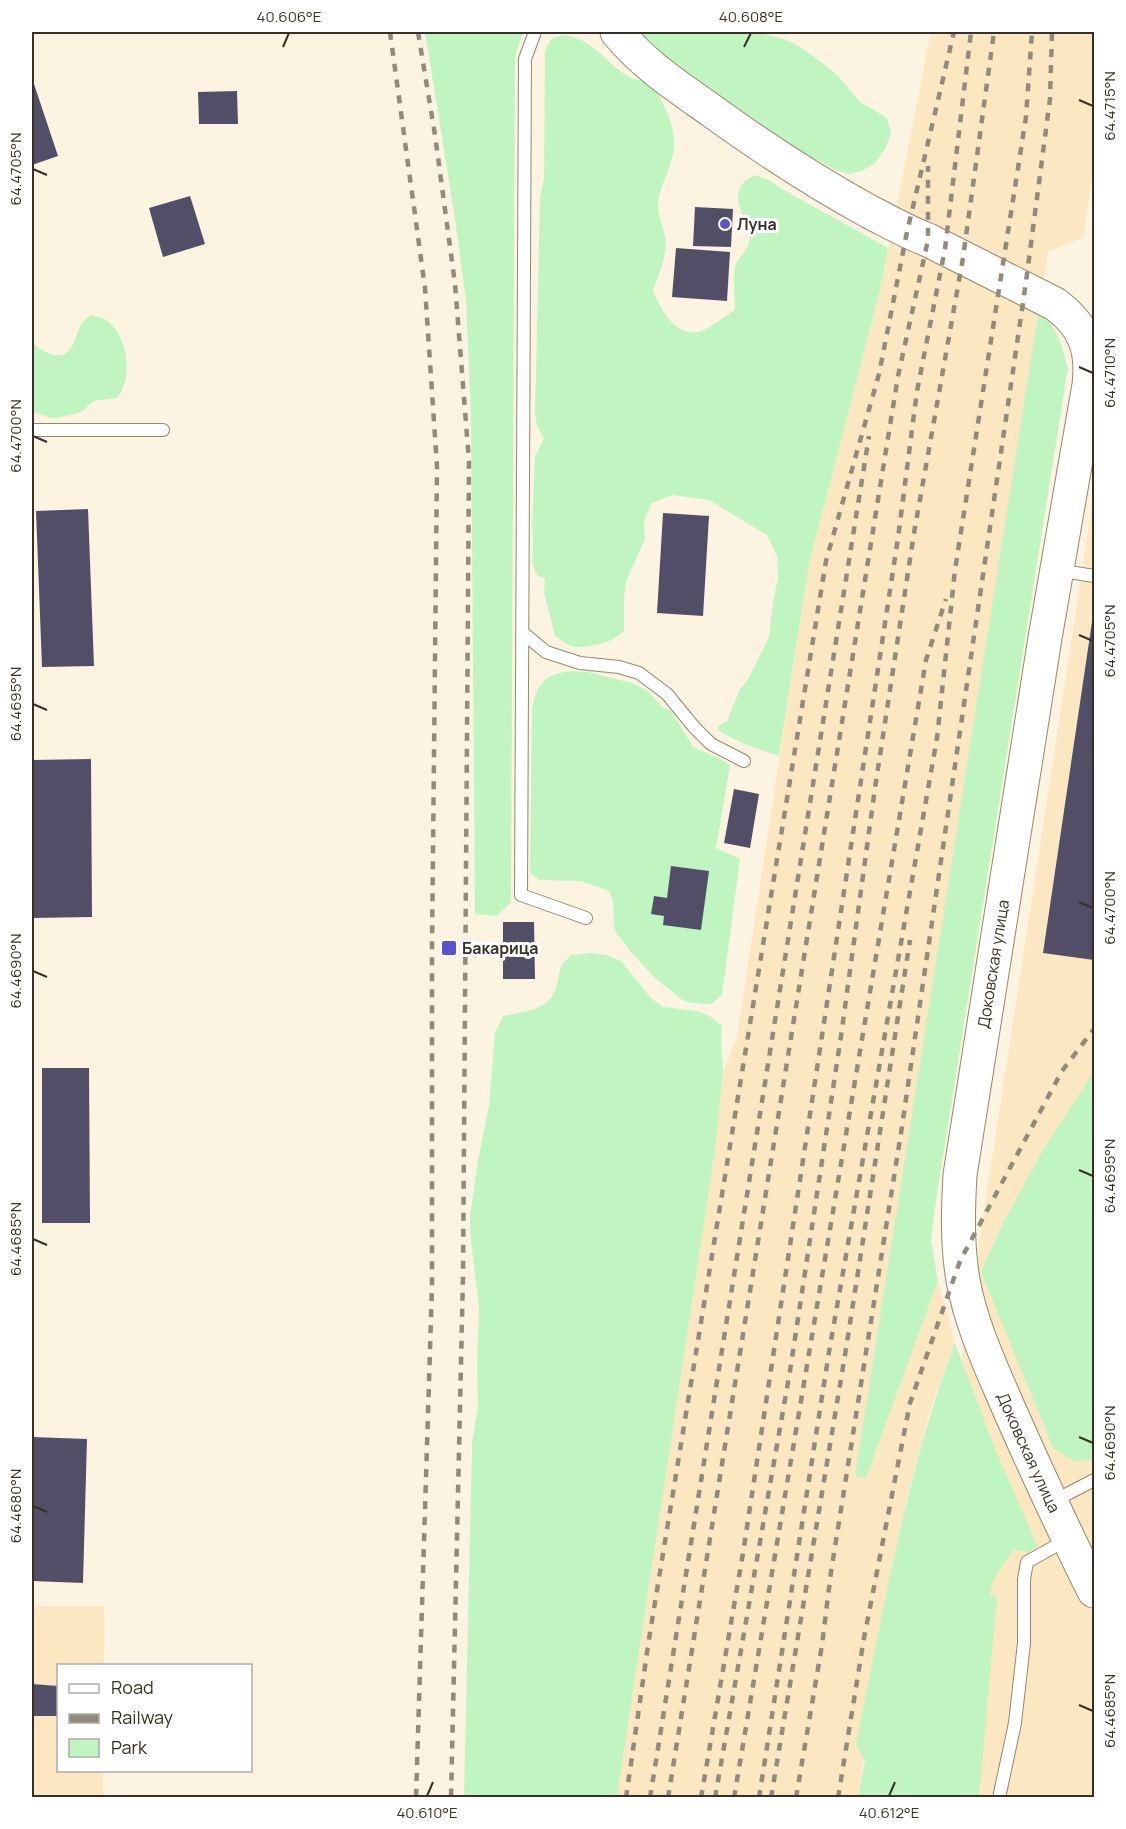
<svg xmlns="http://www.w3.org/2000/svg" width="1126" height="1829" viewBox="0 0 1126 1829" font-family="Manrope,sans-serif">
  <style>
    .built { fill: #fbe7c1 }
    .green { fill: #c0f5c2 }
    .building { fill: #524e68 }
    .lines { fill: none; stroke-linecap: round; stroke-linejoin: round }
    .lane-casing { stroke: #96876c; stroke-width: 14 }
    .secondary-casing { stroke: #96876c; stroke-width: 35 }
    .lane { stroke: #fff; stroke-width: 12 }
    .secondary { stroke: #fff; stroke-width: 33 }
    .rail { stroke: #928a7b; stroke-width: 4.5; stroke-dasharray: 8 8; stroke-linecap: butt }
    .ticks { fill: none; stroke: #373125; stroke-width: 2 }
    .poi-dot { fill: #5a53cb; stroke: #fff; stroke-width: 2 }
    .labels { text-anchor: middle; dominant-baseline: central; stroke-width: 6; stroke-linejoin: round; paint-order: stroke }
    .poi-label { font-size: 16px; font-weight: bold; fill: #373125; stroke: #fff; text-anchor: start }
    .street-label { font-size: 16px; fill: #373125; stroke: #fff }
    .neatline { fill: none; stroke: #373125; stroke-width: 2 }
    .ticks-label { font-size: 15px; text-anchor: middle; fill: #373125 }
  </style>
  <rect width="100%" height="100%" fill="#fdf3e1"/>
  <path class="built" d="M931,32h163v129l-10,76 -36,15 -192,1224 10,2 72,-197 17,62 -25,68 -24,91 -48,295 -241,1 98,-647 6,-61 3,-20 13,-33 72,-473 71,-273z
    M1094,493v1304l-222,1 76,-351z
    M32,1606h72v59l-46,1v104l45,1v26l-71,1z"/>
  <path class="green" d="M425,32h98l-8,25 -4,845 -14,14 -22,-2 -4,-495 -5,-118 -11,-82z
    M639,32h119l26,7 15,7 26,19 13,11 22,26 27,16 4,16 -6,15 -10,14 -13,8 -14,3 -13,-4 -13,-8 -28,-12 -110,-75 -41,-37z
    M562,35c32,3 42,27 67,42 7,4 16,2 23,7 14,23 29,50 19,78 -4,15 -13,28 -13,44 0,12 7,24 8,36 0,16 -8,34 -13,49 9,19 20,44 45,41 9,-1 28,-17 37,-22 0,-13 -2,-30 0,-43 2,-9 12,-15 14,-25 3,-19 -21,-41 -6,-59 3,-3 8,-6 12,-8l14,5 13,9 106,59 -8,42 -71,274 -30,192 -35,-12 -26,-13v-5l9,-5 13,-32 9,-11 20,-41 4,-36 5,-22 -1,-23 -10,-21 -58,-35 -37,-5 -20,8 -8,18 1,18 -19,42 -2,17v33c-11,9 -15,11 -29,14 -20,4 -24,3 -40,-9l-11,-43 1,-14 -8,-4 -3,-7 -2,-7 1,-21 -1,-14 3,-69 9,-19 -7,-12 -2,-13 5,-216 4,-20 1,-126 6,-12z
    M1038,314c19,8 25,36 30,54l-132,833 -5,39 7,41 -72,197 -11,-2z
    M92,315c4,2 10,3 14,5 22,15 28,58 11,78l-23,3 -13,11 -23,6h-7l-19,-6v-73c4,8 10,12 18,15 31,9 21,-32 42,-39z
    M571,671l17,1 44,11 16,8 14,16 10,5 21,35 28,12 9,6 -14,83 24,11 -18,136 -11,9 -21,-1 -9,-4 -27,-22 -23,-25 -17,-22 -1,-29 -4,-10 -28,-10 -42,-1 -9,-7 2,-164c5,-26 13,-35 39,-38z
    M591,953l16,2 14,6 30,37 12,9 34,4 14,6 11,9 -1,14 2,32 -8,79 -98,646h-153l8,-354 6,-38 -1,-38 2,-60 -9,-74v-17l8,-56 11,-55 6,-72 8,-17c23,-5 48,-5 54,-32 5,-18 0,-14 14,-29z
    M1094,1071v389l-20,1 -21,-13 -72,-176 22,-49 43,-78z
    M955,1343l41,108 42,96 -10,5 -15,-2 -21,32 -2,13 7,1 -18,201h-121l7,-36 -9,-17c28,-135 50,-272 99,-401z"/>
  <path class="building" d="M32,78l26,78 -26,9z
    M237,91l1,33h-39l-1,-32z
    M190,196l15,48 -42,13 -14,-49z
    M695,207l38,2 -2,38 -38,-1z
    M676,248l54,4 -3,49 -55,-4z
    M88,509l6,157 -52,1 -6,-156z
    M663,513l46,3 -6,100 -46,-3z
    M1093,615h1v345l-51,-7z
    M91,759l1,158 -60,1v-158z
    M734,789l25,5 -9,54 -26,-5z
    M671,866l38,5 -8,59 -38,-5 1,-9 -13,-2 3,-18 13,2z
    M503,922h31l1,57h-32z
    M42,1068h47l1,155h-48z
    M32,1437l55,2 -4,144 -51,-2z
    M32,1684l26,2v30h-26z"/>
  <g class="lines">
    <defs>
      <path id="lane" d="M535,32l-10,27 -4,836 65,23
        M32,430h131
        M1057,570l37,6
        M523,633l23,19 34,11 39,4 20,6 28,21 27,33 17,17 33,17
        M1052,1502l42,-22
        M999,1798l16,-75 9,-80v-64l3,-17 41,-23"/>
      <g id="secondary">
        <path id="s1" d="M617,32c26,32 61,55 95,79 51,37 103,71 158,101 20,10 37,20 58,28l127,64c30,22 38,46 34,81l-44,253 -85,537c-2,35 -3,70 3,105 8,45 28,87 46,129 27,61 55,122 85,182"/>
      </g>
    </defs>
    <use href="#lane" class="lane-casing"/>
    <use href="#secondary" class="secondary-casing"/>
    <use href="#lane" class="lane"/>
    <use href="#secondary" class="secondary"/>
    <path class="rail" d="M390,32l35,256 12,178 -5,482v338l-16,512
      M418,32l17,103 20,149 14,177 -6,815 -12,522
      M626,1798l23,-159 177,-1078 53,-187 28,-142 47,-200
      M650,1798l219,-1362
      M668,1798l230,-1422 30,-136v-74
      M701,1798l42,-245 155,-1015 19,-147 28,-142 26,-217
      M715,1798l75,-427 51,-335 34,-248 39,-255 49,-275 31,-226
      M734,1798l192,-1138 20,-61
      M759,1798l70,-446 108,-614 18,-168 71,-453 6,-85
      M771,1798l74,-443 65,-415
      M796,1798l26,-153 9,-73 70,-439 124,-844 25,-190 2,-67
      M838,1798l26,-160 46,-235 50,-142 102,-190 32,-42"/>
  </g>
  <path class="ticks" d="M283,47l6,-14M744,47l7,-14M1079,100l14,6M33,169l14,6M1079,367l14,6M33,436l14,6M1079,635l14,6M33,704l14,6M1079,902l14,6M33,971l14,6M1079,1170l14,6M33,1239l14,6M1079,1437l14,6M33,1506l14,6M1079,1705l14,6M427,1796l6,-14M889,1796l6,-14"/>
  <g class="poi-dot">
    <circle cx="725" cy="224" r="6"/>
    <rect x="441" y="940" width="16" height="16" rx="3"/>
  </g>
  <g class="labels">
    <g class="poi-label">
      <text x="737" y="224">Луна</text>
      <text x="462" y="948">Бакарица</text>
    </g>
    <g class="street-label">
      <text transform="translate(993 964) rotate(-81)">Доковская улица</text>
      <text stroke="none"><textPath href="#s1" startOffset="1702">Доковская улица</textPath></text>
    </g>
  </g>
  <rect width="1126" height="1829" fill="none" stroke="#ffffff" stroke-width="66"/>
  <rect x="57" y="1664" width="195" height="108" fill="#ffffff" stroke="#afada8" stroke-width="1.5"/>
  <rect x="69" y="1684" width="30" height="9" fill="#ffffff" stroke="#afada8" stroke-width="1.5"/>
  <text x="111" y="1694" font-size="18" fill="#373125">Road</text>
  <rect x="69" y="1714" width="30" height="9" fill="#928a7b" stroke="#afada8" stroke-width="1.5"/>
  <text x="111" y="1724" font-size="18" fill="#373125">Railway</text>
  <rect x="69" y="1739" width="30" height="18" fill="#c0f5c2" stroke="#afada8" stroke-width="1.5"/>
  <text x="111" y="1754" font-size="18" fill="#373125">Park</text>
  <rect x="33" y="33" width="1060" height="1763" class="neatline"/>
  <g class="ticks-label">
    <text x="289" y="22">40.606°E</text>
    <text x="751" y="22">40.608°E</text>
    <text transform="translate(1110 106) rotate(-90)" y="5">64.4715°N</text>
    <text transform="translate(16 169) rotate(-90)" y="5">64.4705°N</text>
    <text transform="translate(1110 373) rotate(-90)" y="5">64.4710°N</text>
    <text transform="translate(16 436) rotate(-90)" y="5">64.4700°N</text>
    <text transform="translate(1110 641) rotate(-90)" y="5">64.4705°N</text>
    <text transform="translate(16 704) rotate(-90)" y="5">64.4695°N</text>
    <text transform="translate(1110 908) rotate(-90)" y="5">64.4700°N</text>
    <text transform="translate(16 971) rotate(-90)" y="5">64.4690°N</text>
    <text transform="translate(1110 1176) rotate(-90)" y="5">64.4695°N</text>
    <text transform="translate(16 1239) rotate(-90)" y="5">64.4685°N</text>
    <text transform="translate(1110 1443) rotate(-90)" y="5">64.4690°N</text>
    <text transform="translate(16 1506) rotate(-90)" y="5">64.4680°N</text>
    <text transform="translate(1110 1711) rotate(-90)" y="5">64.4685°N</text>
    <text x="427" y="1818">40.610°E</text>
    <text x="889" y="1818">40.612°E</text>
  </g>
</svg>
